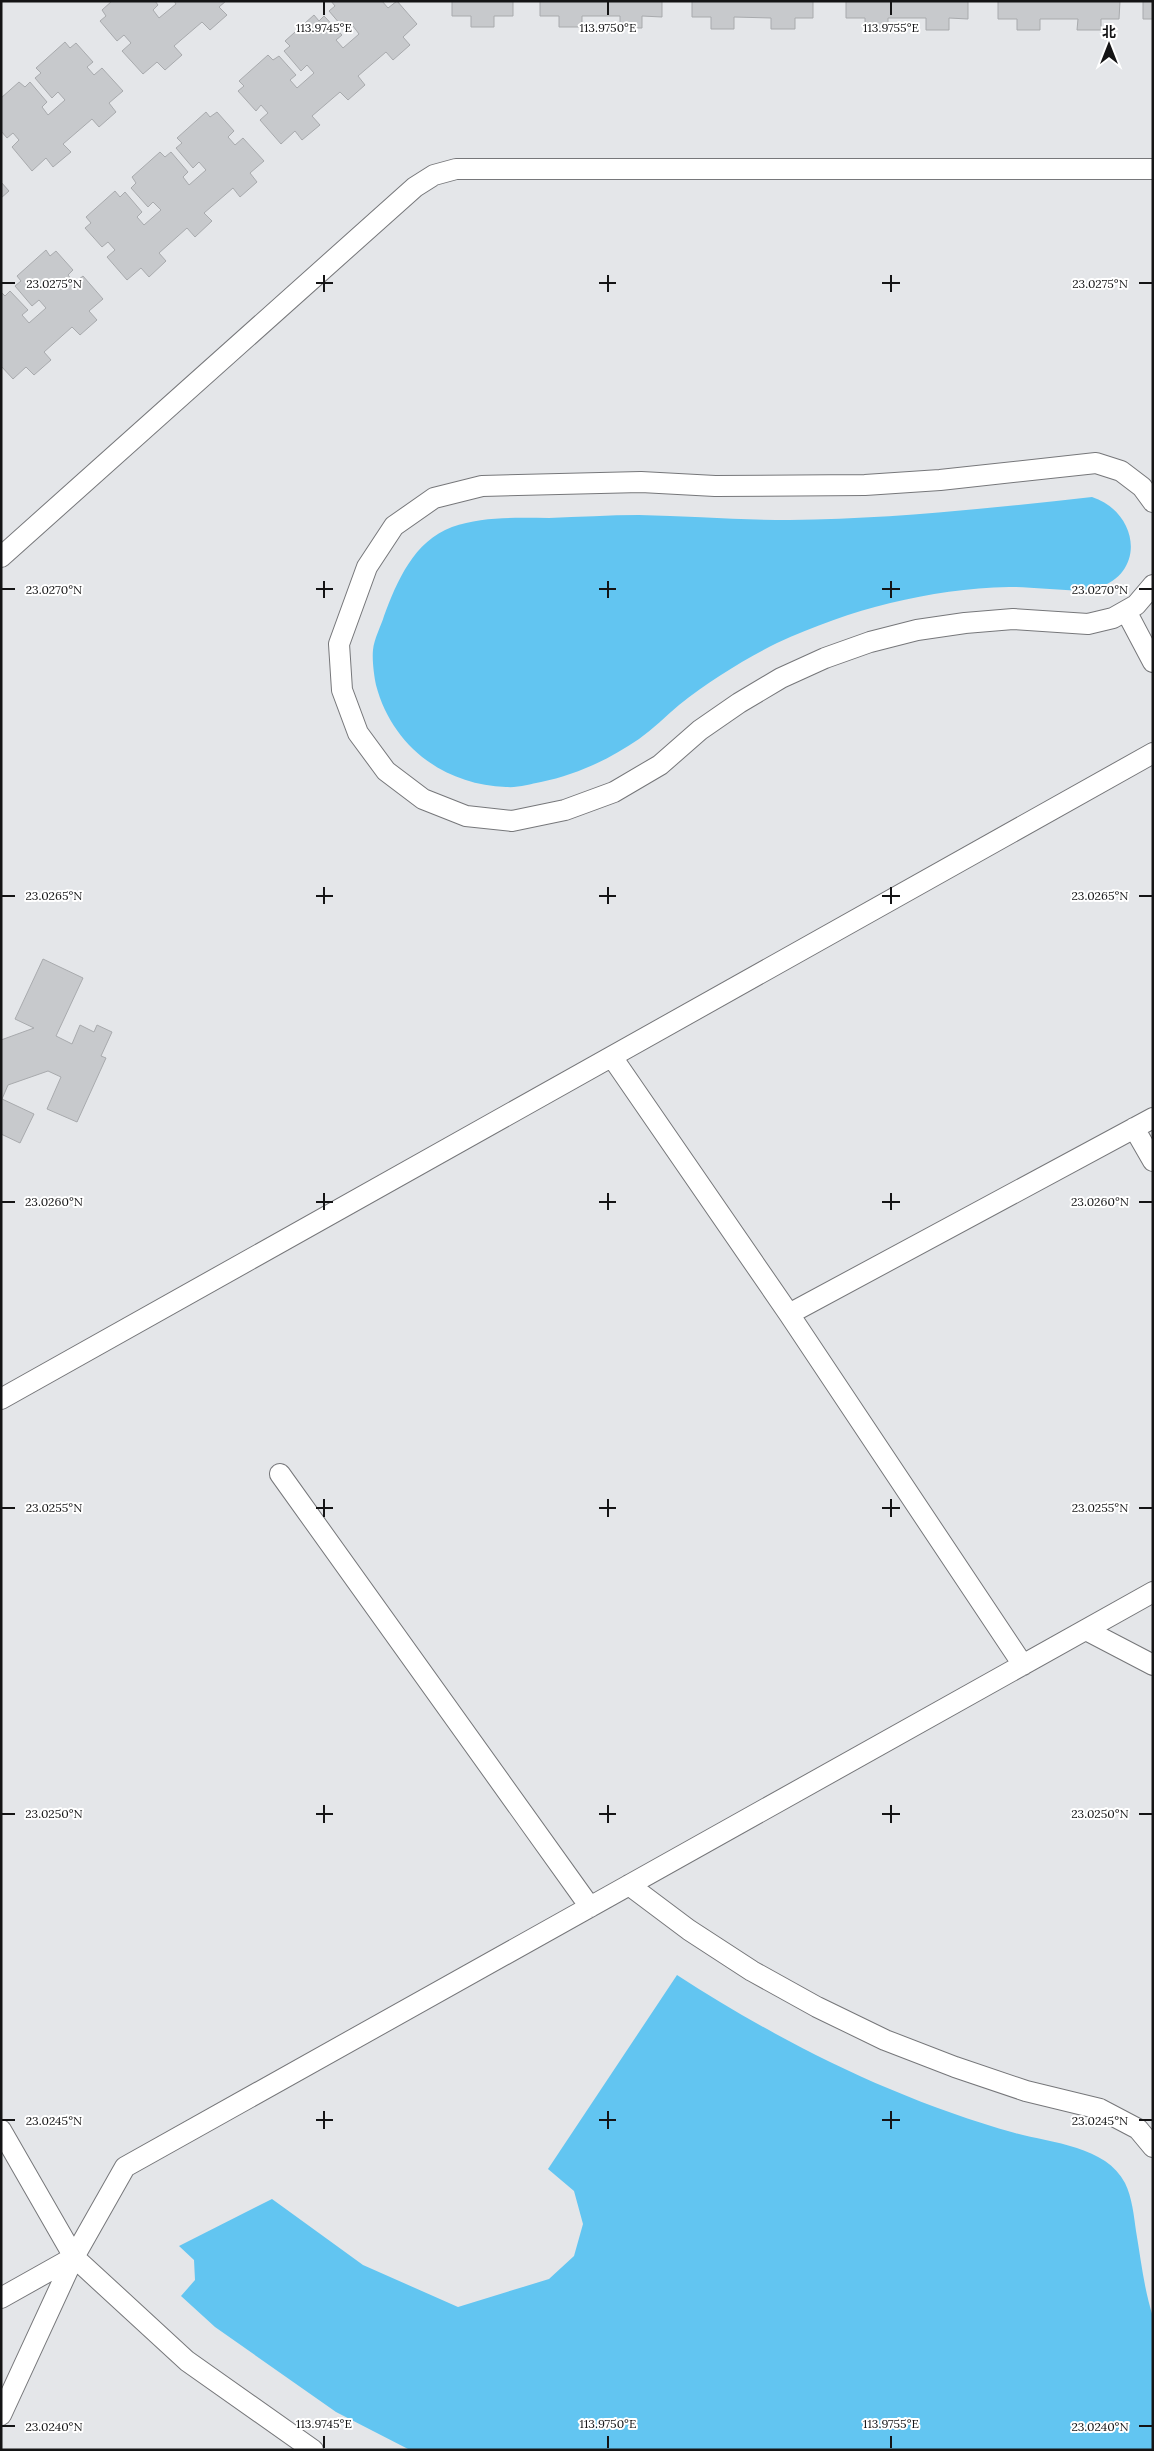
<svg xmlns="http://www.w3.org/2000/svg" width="1154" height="2451" viewBox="0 0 1154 2451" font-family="Lora,'Noto Sans SC',serif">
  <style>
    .water { fill: #62c5f1 }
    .building { fill: #c7c9cc; stroke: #a8aaad }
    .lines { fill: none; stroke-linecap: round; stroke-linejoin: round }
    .service-casing { stroke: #76777a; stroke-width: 22 }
    .service { stroke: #fff; stroke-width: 20 }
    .ticks { fill: none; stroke: #141415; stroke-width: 2 }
    .ticks-label { font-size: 12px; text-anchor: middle; fill: #141415; stroke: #fff; stroke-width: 4; stroke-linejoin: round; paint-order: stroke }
  </style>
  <rect width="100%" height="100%" fill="#e4e6e9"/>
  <path class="water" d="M1092,497c46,15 55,75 6,91 -19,6 -65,-2 -89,-1 -81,2 -158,22 -232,56 -34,17 -68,38 -98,62 -13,11 -26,24 -40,34 -29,20 -63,36 -98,43 -11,2 -23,6 -35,5 -62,-2 -114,-41 -130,-102 -2,-10 -4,-25 -3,-35 1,-11 8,-24 11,-34 13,-35 30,-75 68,-89 31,-11 65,-9 97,-9 30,-1 60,-3 90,-3 50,1 100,5 151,5 101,-1 202,-12 302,-23z
    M677,1975c105,68 217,124 338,158 36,10 91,13 110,50 7,14 9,33 11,48 5,29 8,58 17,86v133h-743l-74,-38 -121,-85 -34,-31 14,-16 -1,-20 -15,-14 93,-47 91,66 95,42 91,-28 25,-23 9,-32 -9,-33 -26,-22z"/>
  <path class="building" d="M112,1h43l3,4 -5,5 6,8 17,-14 -2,-3h52l-7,6 8,8 -17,15 -8,-8 -28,24 8,9 -17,15 -8,-8 -14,12 -21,-23 9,-8 -7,-8 -7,6 -17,-20 6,-5 -4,-6z
    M331,1h51l6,7 9,-7 20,23 -14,13 7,8 -17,15 -7,-8 -28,24 7,9 -17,15 -8,-8 -28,24 8,9 -18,15 -7,-9 -14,13 -21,-24 8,-7 -7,-8 -5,6 -18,-20 6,-5 -5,-5 29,-26 5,5 6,-4 17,19 -6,5 7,8 17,-15 -7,-8 -6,6 -17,-20 6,-5 -5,-5 29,-26 5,6 5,-5 18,19 -6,5 7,8 16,-14 -6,-8 -7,5 -17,-20 6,-5z
    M452,1h61v15h-19v11h-23v-11h-19z
    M540,1h122v16l-20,-1v12h-22v-12h-38v11h-23v-11h-19z
    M692,1h121v17h-18v11h-24v-11l-37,-1v12h-23v-12h-19z
    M846,1h122v18l-19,-1v12h-23v-12h-38v11h-23v-11h-19z
    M998,1h122l-1,18h-18v11h-24l1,-11h-38v11h-23v-11h-19z
    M1143,1h10v18h-10z
    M65,42l5,6 6,-5 17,19 -6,5 7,8 8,-7 21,23 -14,12 7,9 -17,15 -7,-8 -29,25 8,8 -18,15 -7,-9 -14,13 -20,-24 7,-7 -6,-7 -6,5 -6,-7v-33l18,-16 6,5 5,-5 17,20 -5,5 6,8 17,-15 -7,-8 -6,6 -17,-20 6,-5 -5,-5z
    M206,112l4,5 7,-5 17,19 -6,6 7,8 8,-7 21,23 -14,12 7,9 -17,15 -7,-9 -29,25 8,8 -17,16 -8,-9 -28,25 7,8 -17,16 -8,-9 -14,12 -20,-23 8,-7 -7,-8 -6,5 -17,-19 6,-5 -5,-6 29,-26 5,6 5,-5 17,20 -5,5 7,8 17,-15 -8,-8 -5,5 -17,-19 5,-5 -4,-6 28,-25 5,5 6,-5 17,20 -5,5 6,8 17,-15 -7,-8 -6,6 -17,-20 6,-5 -5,-5z
    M1,182l8,9 -8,7z
    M46,250l4,6 6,-5 17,19 -5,5 6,8 9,-7 20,23 -14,12 8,9 -17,15 -8,-8 -28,25 7,8 -17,15 -8,-8 -13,12 -12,-13v-74l4,4 5,-5 18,19 -6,5 7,8 17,-15 -7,-8 -7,6 -17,-20 6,-5 -4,-5z
    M43,959l40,19 -27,58 16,8 8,-19 14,7 3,-7 15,7 -11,24 5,2 -29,64 -30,-13 14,-32 -13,-6 -40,14 -6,14 32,15 -14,29 -19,-9v-94l33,-12 -19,-9z"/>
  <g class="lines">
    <defs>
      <path id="service" d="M1153,502l-11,-15 -21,-16 -25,-8 -156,17 -75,5 -150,1 -74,-4 -159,4 -48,12 -40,28 -27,41 -28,77 3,46 16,43 28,38 37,28 43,17 46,5 53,-11 49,-18 46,-27 40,-35 39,-27 42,-25 44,-20 45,-16 47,-12 48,-7 48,-4 75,5 25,-6 23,-13 17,-20
        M1,557l414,-370 19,-12 22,-6h697
        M1126,611l27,51
        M612,1057l177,257 234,351
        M1134,1128l19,33
        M789,1314l364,-196
        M1,1399l1152,-646
        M280,1474l310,433
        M1086,1630l67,35
        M629,1885l60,45 63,41 65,36 68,33 70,27 71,24 74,18 38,20 15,18
        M1,2130l73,127 113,104 126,89
        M1,2298l73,-41
        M1,2415l73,-158 51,-90 1028,-575"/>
    </defs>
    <use href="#service" class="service-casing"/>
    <use href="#service" class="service"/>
  </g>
  <path class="ticks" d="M324,2v13M608,2v13M891,2v13M324,275v17M608,275v17M891,275v17M2,283h13M316,283h17M599,283h17M882,283h18M1139,283h13M324,581v17M608,581v17M891,581v17M2,589h13M316,589h17M599,589h17M882,589h18M1139,589h13M324,887v17M608,887v17M891,887v17M2,896h13M316,896h17M599,896h17M882,896h18M1139,896h13M324,1193v17M608,1193v17M891,1193v17M2,1202h13M316,1202h17M599,1202h17M882,1202h18M1139,1202h13M324,1499v18M608,1499v18M891,1499v18M2,1508h13M316,1508h17M599,1508h17M882,1508h18M1139,1508h13M324,1805v18M608,1805v18M891,1805v18M2,1814h13M316,1814h17M599,1814h17M882,1814h18M1139,1814h13M324,2111v18M608,2111v18M891,2111v18M2,2120h13M316,2120h17M599,2120h17M882,2120h18M1139,2120h13M2,2426h13M1139,2426h13M324,2436v12M608,2436v12M891,2436v12"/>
  <g class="ticks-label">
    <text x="324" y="32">113.9745°E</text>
    <text x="608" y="32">113.9750°E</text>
    <text x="891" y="32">113.9755°E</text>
    <text x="54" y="288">23.0275°N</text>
    <text x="1100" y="288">23.0275°N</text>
    <text x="54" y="594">23.0270°N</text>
    <text x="1100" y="594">23.0270°N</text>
    <text x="54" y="900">23.0265°N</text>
    <text x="1100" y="900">23.0265°N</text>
    <text x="54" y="1206">23.0260°N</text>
    <text x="1100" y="1206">23.0260°N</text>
    <text x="54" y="1512">23.0255°N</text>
    <text x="1100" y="1512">23.0255°N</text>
    <text x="54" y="1818">23.0250°N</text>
    <text x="1100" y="1818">23.0250°N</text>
    <text x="54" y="2125">23.0245°N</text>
    <text x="1100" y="2125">23.0245°N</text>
    <text x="324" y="2428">113.9745°E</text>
    <text x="608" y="2428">113.9750°E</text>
    <text x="891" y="2428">113.9755°E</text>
    <text x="54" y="2431">23.0240°N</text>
    <text x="1100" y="2431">23.0240°N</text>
  </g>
  <rect width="1154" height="2451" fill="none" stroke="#141415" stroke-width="5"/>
  <g transform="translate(1109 45)" stroke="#ffffff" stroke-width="4" paint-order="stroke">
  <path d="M0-4L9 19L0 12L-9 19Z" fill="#141415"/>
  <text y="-8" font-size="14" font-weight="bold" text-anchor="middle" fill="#141415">北</text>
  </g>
</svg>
